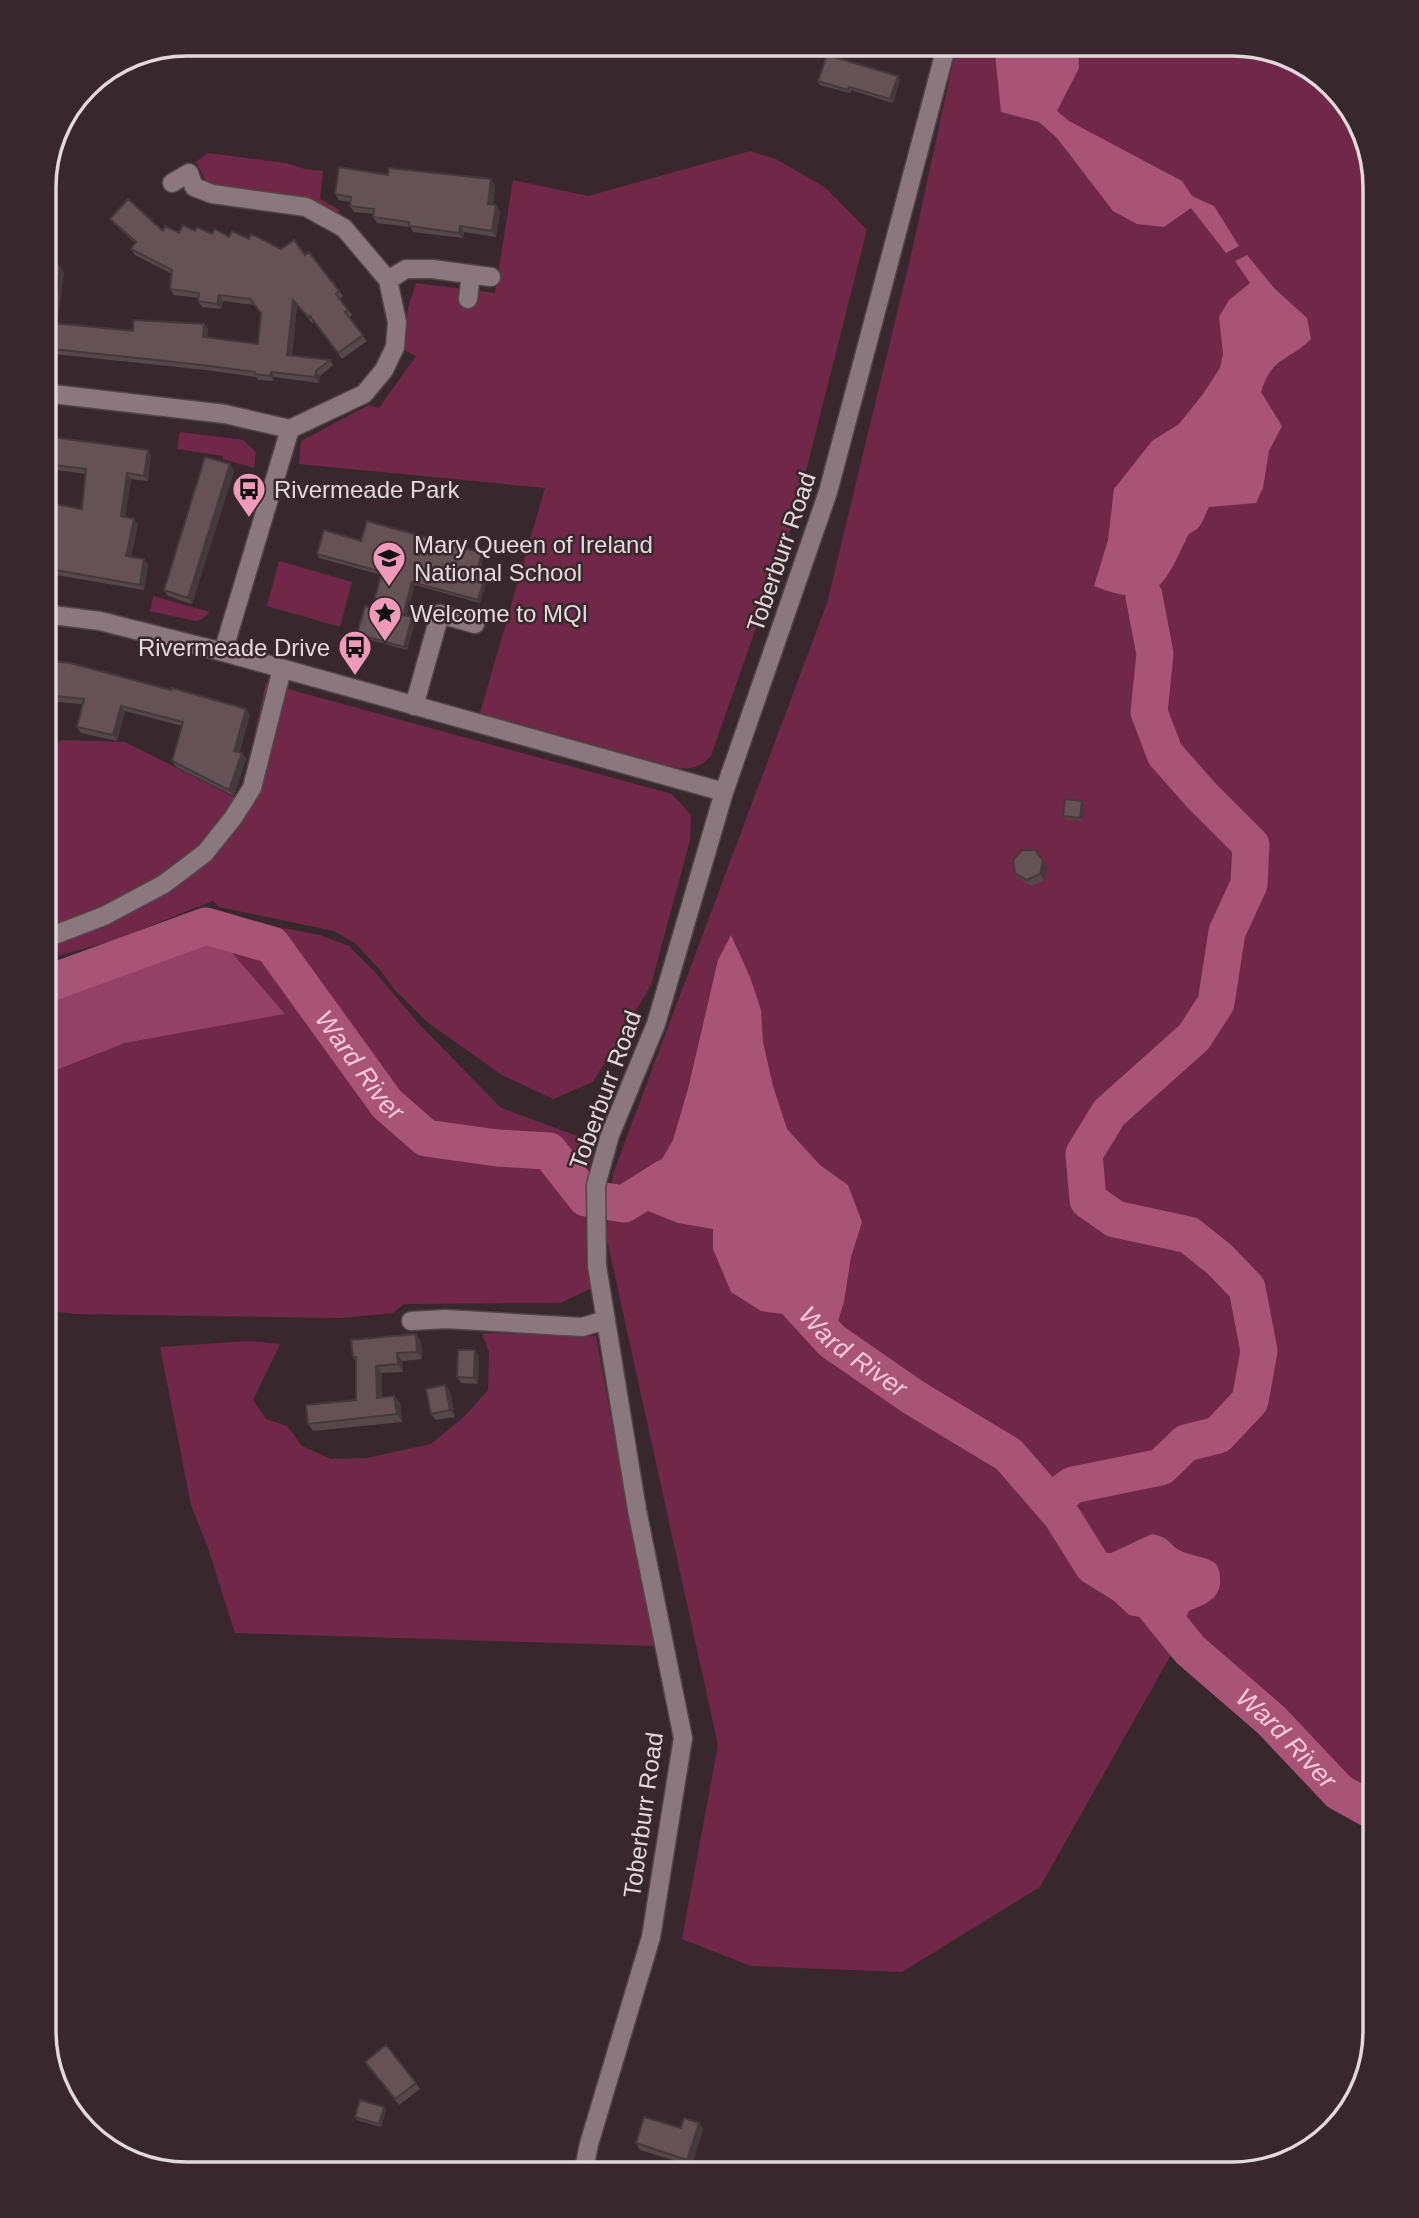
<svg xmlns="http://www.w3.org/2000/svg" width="1419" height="2218" viewBox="0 0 1419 2218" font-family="Helvetica,sans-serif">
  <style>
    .green { fill: #702846 }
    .forest { fill: #944263 }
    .water { fill: #a85475 }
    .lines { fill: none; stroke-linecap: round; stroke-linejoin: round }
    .river { stroke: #a85475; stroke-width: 37 }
    .minor-casing { stroke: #524549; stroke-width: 21 }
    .minor { stroke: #8b787e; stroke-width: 18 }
    .wall { fill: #56474b }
    .shaded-wall { fill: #46393d }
    .building { fill: #645257; stroke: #46393d; stroke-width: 2 }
    .labels { text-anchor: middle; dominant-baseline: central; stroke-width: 5; stroke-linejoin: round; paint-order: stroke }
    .poi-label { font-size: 24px; fill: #e3d8db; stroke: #38282d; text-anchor: start }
    .street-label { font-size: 24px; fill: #e3d8db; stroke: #38282d }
    .water-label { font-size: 26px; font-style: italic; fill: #fac9d9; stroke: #38282d }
    .rim { fill: none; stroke: #e3d8db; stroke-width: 3.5 }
  </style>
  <rect width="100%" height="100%" fill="#38282d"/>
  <path class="green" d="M957,44h285l69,24 49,55 15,64v1610l-2,2 -201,-146 -132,234 -138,85 -151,-6 -69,-27 36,-194 -112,-510 7,-61 214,-571 85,-352z
    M750,151l26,8 50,29 41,42 -74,292 -82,234c-12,12 -21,14 -38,11l-193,-54 65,-225 -246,-24 2,-23 68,-36 10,3 37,-52 -12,-6 4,-42 8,-25 79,10 18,-113 75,16z
    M208,153l78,10 19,6 18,2 -3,28 20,11 -5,5 -127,-29 -12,-24z
    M180,432l63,8 13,12 -2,16 -31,-9v-3l-46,-7z
    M279,561l73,21 -12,45 -73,-21z
    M153,596l57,16 -8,7 -7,2 -45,-10z
    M266,683l406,111 19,21 -1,25 -39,145 -58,97 -40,17 -51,-24 -75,-53 -32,-32 -15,-20 -24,-26 -22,-13 -115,-24 -6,-6 -99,39 -56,16 -14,-53v-152l18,-11 63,2 115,58z
    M220,916l100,19 29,11 25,25 46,54 81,83 95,35c-17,46 -9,98 -6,146l-30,14 -156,1 -11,9 -52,5 -267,-4 -30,-4v-235l81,-32 159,-29 -70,-82z
    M482,1333l114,3 29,158 33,152 -423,-13 -27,-85 -17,-43 -31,-158 90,-6 30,3 -27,56 13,19 21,7 15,20 29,13 35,-1 65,-14 33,-27 24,-27 1,-38z"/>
  <path class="forest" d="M214,932l71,82 -160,29 -81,32v-85l156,-57z"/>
  <path class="water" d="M994,44h84l1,24 -22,43 12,10 113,60 10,15 22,10 25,40 -13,7 -35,-45 -27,19 -27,-3 -24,-13 -56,-73 -18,-16 -38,-10z
    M1247,255l27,33 33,30 4,21c-23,23 -39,17 -50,53l21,34 -13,25 -6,37 -7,15 -47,4c-3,6 -6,15 -10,20 -4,5 -9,4 -12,10 -23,50 -33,73 -93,49l14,-46 6,-51 38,-48 27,-17 24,-30 17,-26 3,-14 -4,-37 10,-17 21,-17 -15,-22z
    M731,935l19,42 11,33 2,32 10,44 14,43 33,36 28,20 14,37 -11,35 -7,45 -12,39 -34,-25 -37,-5 -30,-19 -18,-43v-20l-35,-6 -30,-12 -24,-7 30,-31 19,-33 15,-51 30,-129z
    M1152,1534c18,4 14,7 27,16 10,6 27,6 36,13 4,4 5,11 5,16 2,19 -16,26 -31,32l-6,13 3,5 -18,6 -11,-15 -28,-5 -20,-19 -23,-17 -2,-8 -15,-22 19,-13 9,16 14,1z"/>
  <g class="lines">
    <g class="river">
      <path id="s1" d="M44,985l162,-59 66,19 115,159 39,34 71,10 52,3 37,47 38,6 43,-27"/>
      <path id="s2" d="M799,1305l33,36 81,56 96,58 52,60 32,51 58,36 39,48 81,70 68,72 29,16 7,-4"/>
      <path d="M1050,1502l23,-17 88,-18 25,-24 32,-8 32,-34 9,-50 -12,-63 -28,-29 -30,-24 -74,-16 -27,-19 -4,-46 25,-41 85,-76 22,-34 11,-71 22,-48 2,-39 -49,-49 -37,-42 -16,-42 6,-58 -11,-58"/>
    </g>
    <defs>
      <path id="minor" d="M172,183l17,-10 5,14 18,7 94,13 38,21 44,52 9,42 -2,25 -11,23 -20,24 -74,35
        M388,280l18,-11h26l59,8
        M468,299l3,-25
        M44,393l181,21 65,15 -67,223
        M44,614l56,7 123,31 501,140
        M414,706l26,-92 35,10
        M44,939l60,-23 60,-32 41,-31 28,-35 19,-30 30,-119
        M411,1321l35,-2 136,8 24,-7
        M583,2174l6,-30 62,-207 32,-199 -46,-228 -40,-244 -1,-81 14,-50 46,-111 68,-232 104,-300 119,-448"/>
    </defs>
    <use href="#minor" class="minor-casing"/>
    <use href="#minor" class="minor"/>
  </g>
  <path class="wall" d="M900,79l-7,24 -42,-13 -1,3 -30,-8 -2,-4z
    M388,175l107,10 -2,20h3l4,6 -4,26 -32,-5 -1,6 -50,-6 -3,-5 -33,-4 -4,-6 1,-3 -20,-2 -4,-6v-4l-11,-2 -4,-6z
    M110,219l53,12 16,2 16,-2 17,3 37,5 32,10 24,6 34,36 4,5 -3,3 12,16 -3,3 18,23 -25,18 -28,-37 -2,1 -15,-18 -5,50 38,5 3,5 -13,11 -1,7 -45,-6v4l-16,-1 -2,-3 -50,-7 -162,-17v-107l10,7 -1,12 11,7 -7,51 76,8 71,-7 4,5 -1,9 51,6 3,-30 -7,-9 -31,-4 -2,8 -19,-2 -4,-6 1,-3 -25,-3 -4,-6 2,-15 -37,-19 -4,-6 4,-6 -21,-19z
    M44,436l107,19 -3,26 -17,-2 -6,38 13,7 -7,33 17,8 -4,25 -100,-17v-71l38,7 3,-35 -27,-4v4l-14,-2z
    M230,464l4,7 -42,133 -24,-8 -4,-6z
    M361,541l121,12 2,3 -5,18 6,2 2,3 -7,24 -65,-18 -9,31 6,1 3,4 -8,29 -47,-13 -3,-3 15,-26 10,-33 -63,-17 -2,-4z
    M44,660l206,55 -11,38h3l4,6 -12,37 -58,-29 -4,-6 10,-35 -57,-15 -8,30 -36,-8 -4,-6 6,-23 -39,-3z
    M1082,801l2,3 -2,17 -16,-2 -3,-3z
    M1048,867l-4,13 -12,6 -12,-7 -5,-6z
    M416,1334l5,8 1,17 -20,2 1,11 -21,1v24l12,-1 6,7 2,19 -89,9 -5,-7 48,-24v-38l-3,-5z
    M479,1356l-1,28 -17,-1 -4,-6z
    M450,1391l5,26 -19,3 -5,-6z
    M369,2068l47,15 4,6 -21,16z
    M384,2107l2,3 -5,17 -24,-7 -2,-3z
    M699,2123l4,6 -11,37 -52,-16 -4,-7z"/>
  <path class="shaded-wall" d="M898,76l2,3 -7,24 -3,-4z
    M491,179l4,6 -3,25 -4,-6z
    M496,205l4,6 -4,26 -4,-6z
    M460,226l4,6 -1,6 -4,-5z
    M51,247l3,6 -2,17 -4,-5z
    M60,266l4,6 -8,56 -3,-5z
    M219,295l4,6 -2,8 -4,-5z
    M293,300l4,5 -6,55 -4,-5z
    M204,324l4,5 -1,14 -4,-6z
    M316,371l4,5 -1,7 -4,-6z
    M271,372l3,5v4l-4,-5z
    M148,450l3,5 -3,26 -4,-5z
    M230,464l4,7 -42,133 -4,-6z
    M127,473l4,6 -6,42 -4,-5z
    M134,519l4,5 -8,38 -4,-6z
    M482,553l2,3 -6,20 -2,-3z
    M144,559l4,6 -4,25 -4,-5z
    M485,576l2,3 -7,24 -2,-3z
    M412,582l3,3 -9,33 -3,-3z
    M412,617l3,4 -8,29 -3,-3z
    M121,706l4,5 -8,30 -4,-6z
    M246,709l4,6 -12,42 -4,-6z
    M242,753l4,6 -12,37 -5,-6z
    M1082,801l2,3 -2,17 -2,-3z
    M1043,861l5,6 -4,13 -4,-6z
    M416,1334l5,8 1,17 -5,-7z
    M475,1350l4,6 -1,28 -4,-6z
    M397,1353l5,8 1,11 -5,-8z
    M376,1366l6,7v32l-5,-7z
    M445,1385l5,6 5,26 -5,-7z
    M394,1396l6,7 2,19 -5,-8z
    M384,2107l2,3 -5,17 -2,-3z
    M699,2123l4,6 -11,37 -5,-6z"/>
  <path class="building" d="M827,55l71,21 -8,23 -41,-12 -1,3 -30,-9z
    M339,167l49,8 1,-7 102,11 -3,25 8,1 -4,26 -32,-5 -1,7 -50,-7v-4l-36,-5 1,-8 -24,-3 1,-9 -16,-3z
    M128,199l35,32 2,-5 14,7 4,-8 12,6 2,-4 15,7 3,-5 14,8 3,-6 17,8 2,-5 30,15 13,-9 11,15 4,-3 30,39 -3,3 12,16 -3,2 18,23 -25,18 -28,-37 -1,2 -16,-18 -6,55 43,5 -14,11 -1,6 -44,-5 -1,4 -15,-2v-2l-53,-7 -158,-17v-102l7,1 -3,18 12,1 -7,57 80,8 1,-11 70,4 -1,13 55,7 3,-31 -11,-14 -31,-4 -2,9 -19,-3 1,-8 -29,-4 2,-19 -41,-21 5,-7 -26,-23z
    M44,436l104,14 -4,26 -17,-3 -6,43 13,3 -8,37 18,3 -4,26 -96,-17v-66l38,7 4,-40 -32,-4v3l-10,-1z
    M205,457l25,7 -42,134 -24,-8z
    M367,521l115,32 -6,20 9,3 -7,24 -66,-18 -9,33 9,2 -8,30 -47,-13 8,-28 7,2 10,-36 -65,-18 7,-24 37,11z
    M44,660l26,3 101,27 1,-2 74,21 -12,42 8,2 -13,37 -57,-29 11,-39 -62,-16 -8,29 -36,-8 7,-28 -40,-4z
    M1065,799l17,2 -2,17 -17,-2z
    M1022,850h13l8,11 -3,13 -13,6 -12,-7 -2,-13z
    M416,1334l1,18 -20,1 1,11 -22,2 1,32 17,-2 3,18 -89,10 -2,-19 50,-5v-43h-3l-2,-17z
    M458,1350h17l-1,28 -17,-1z
    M445,1385l5,25 -19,4 -5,-25z
    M386,2045l30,38 -21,16 -30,-37z
    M360,2100l24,7 -5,17 -24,-7z
    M644,2117l37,11 3,-10 15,5 -12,37 -51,-17z"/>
  <defs>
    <symbol id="bus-pin" viewBox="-11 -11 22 30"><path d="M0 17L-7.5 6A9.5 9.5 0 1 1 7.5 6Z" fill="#ef9ab9" stroke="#38282d"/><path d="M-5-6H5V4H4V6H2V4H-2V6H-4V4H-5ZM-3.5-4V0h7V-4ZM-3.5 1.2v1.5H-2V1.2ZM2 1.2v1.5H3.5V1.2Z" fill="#111"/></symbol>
    <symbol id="school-pin" viewBox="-11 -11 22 30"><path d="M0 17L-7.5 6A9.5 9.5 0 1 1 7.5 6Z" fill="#ef9ab9" stroke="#38282d"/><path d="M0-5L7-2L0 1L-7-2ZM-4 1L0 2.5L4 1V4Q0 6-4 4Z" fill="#111"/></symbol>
    <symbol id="sight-pin" viewBox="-11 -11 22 30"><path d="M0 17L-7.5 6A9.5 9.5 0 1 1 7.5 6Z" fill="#ef9ab9" stroke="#38282d"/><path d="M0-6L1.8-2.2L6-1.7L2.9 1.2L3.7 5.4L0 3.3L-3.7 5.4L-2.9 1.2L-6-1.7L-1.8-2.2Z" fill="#111"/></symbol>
  </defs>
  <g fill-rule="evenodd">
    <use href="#bus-pin" x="230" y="470" width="38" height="52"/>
    <use href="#school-pin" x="370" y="539" width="38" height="52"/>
    <use href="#sight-pin" x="366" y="594" width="38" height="52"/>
    <use href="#bus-pin" x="336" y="628" width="38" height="52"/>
  </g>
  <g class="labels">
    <g class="poi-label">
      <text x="274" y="489">Rivermeade Park</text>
      <text x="414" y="544">Mary Queen of Ireland<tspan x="414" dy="28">National School</tspan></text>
      <text x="410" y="613">Welcome to MQI</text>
      <text x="330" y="647" text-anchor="end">Rivermeade Drive</text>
    </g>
    <g class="street-label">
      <text transform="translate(781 552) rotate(-71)">Toberburr Road</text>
      <text transform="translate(605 1090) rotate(-70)">Toberburr Road</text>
      <text transform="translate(643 1815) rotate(-82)">Toberburr Road</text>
    </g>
    <g class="water-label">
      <text stroke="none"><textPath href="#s1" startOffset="390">Ward River</textPath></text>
      <text stroke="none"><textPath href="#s2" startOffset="72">Ward River</textPath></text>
      <text stroke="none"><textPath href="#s2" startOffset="660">Ward River</textPath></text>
    </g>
  </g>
  <path d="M0 0H1419V2218H0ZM187 56H1232A131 131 0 0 1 1363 187V2031A131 131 0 0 1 1232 2162H187A131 131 0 0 1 56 2031V187A131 131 0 0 1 187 56Z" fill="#38282d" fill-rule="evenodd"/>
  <path class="rim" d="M187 56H1232A131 131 0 0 1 1363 187V2031A131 131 0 0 1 1232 2162H187A131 131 0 0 1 56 2031V187A131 131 0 0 1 187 56Z"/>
</svg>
